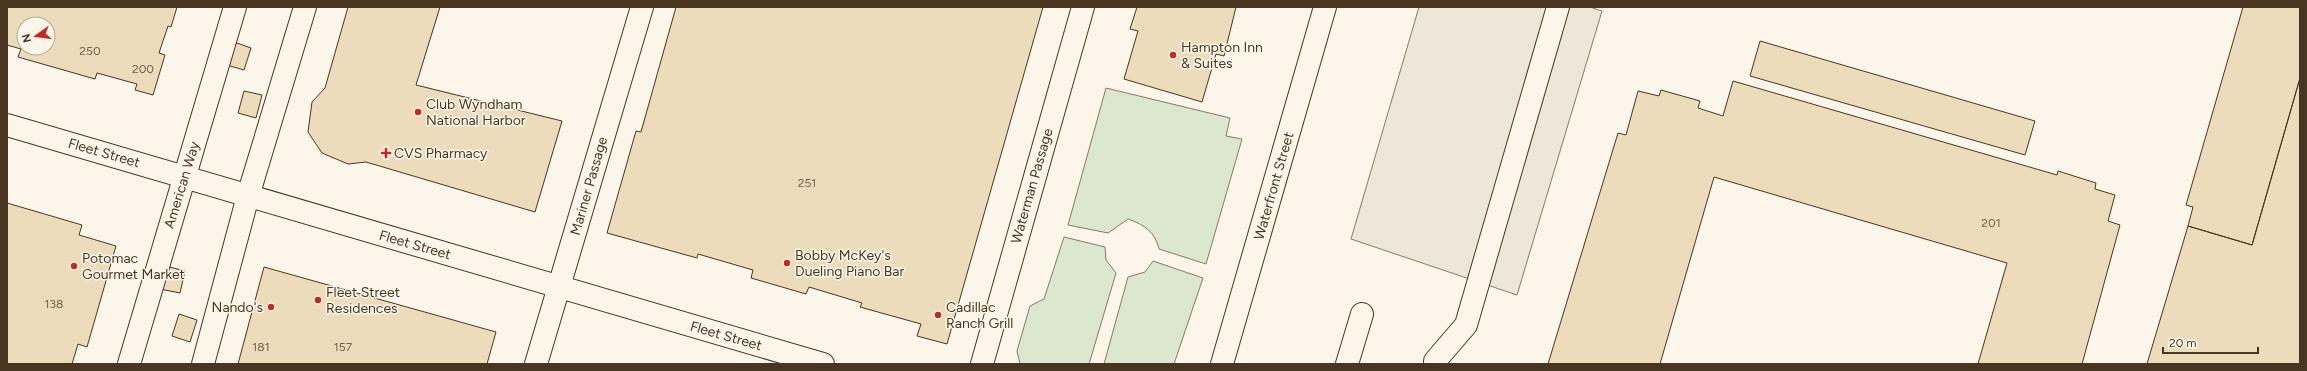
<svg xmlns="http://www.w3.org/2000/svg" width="2307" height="371" viewBox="0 0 2307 371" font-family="Figtree,sans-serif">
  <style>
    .green { fill: #dce7d0; stroke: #887966 }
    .parking { fill: #ede7d9; stroke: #887966 }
    .building { fill: #ecdcbc; stroke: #4a3520; fill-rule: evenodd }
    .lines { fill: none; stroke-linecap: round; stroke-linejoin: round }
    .minor-casing { stroke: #4a3520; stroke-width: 24 }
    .minor { stroke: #fbf6e9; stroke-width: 22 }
    .poi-dot { fill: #c62828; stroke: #fbf6e9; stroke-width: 1.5 }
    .labels { text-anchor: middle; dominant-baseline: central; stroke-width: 3; stroke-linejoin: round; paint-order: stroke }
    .number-label { font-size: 12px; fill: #725f47 }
    .poi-label { font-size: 14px; fill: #4a3520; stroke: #fbf6e9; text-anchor: start }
    .street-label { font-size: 14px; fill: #4a3520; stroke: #fbf6e9 }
  </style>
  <rect width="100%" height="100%" fill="#fbf6e9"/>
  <path class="green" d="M1106,88l124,30 -4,18 16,3 -36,125 -47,-15c-4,-17 -14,-24 -31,-30l-20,14 -40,-8z
    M1064,237l41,10 1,13 10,13 -27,91h-69l-3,-13 13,-45 14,-7z
    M1153,261l50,17 -29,86h-70l24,-87 17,-5z"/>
  <path class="parking" d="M1419,7h171l12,4 -85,284 -166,-56z"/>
  <path class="building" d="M7,7h170l-6,20 -3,-1 -9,27 6,2 -12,40 -18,-5 2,-6 -40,-11 -2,6 -77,-22 3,-8 -14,-4zM24,24h24v24h-24z
    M348,7h92l-24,78 146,36 -27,91 -169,-50 -18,2 -26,-11 -14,-21 4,-30 13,-14z
    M676,7h367l-96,337 -30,-8 4,-12 -61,-17 2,-4 -53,-16 -3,7 -55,-16 2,-8 -55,-16 -1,4 -90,-25 29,-102 5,1z
    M1137,7h99l-12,49 -8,-2 -14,48 -78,-23 14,-48 -8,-2z
    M2243,7h57v71l-48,167 -64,-19 5,-19 -7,-2z
    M1760,41l275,80 -10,34 -275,-79z
    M234,42l17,6 -7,22 -17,-5z
    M2300,78v286h-153l41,-138 64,19z
    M1733,81l324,94 1,-4 38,12 -1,6 20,6 -7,26 12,4 -38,139h-104l29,-101 -293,-86 -54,187h-112l70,-231 8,2 12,-44 21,5 2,-6 39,11 -2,7 25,8z
    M244,91l18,4 -6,23 -18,-5z
    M7,203l75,22 -3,10 37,11 -29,101 -9,-3 -6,20h-65z
    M166,266l19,5 -5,22 -20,-4z
    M264,267l232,65 -9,32h-249z
    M179,314l18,6 -7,22 -18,-6z"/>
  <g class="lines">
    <defs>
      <path id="minor" d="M7,125l816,239
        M1435,361l31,-36 92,-318
        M129,364l106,-357
        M203,364l45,-168 57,-189
        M536,364l106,-357
        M982,364l101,-357
        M1222,364l103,-357
        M1347,364l15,-50"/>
    </defs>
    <use href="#minor" class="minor-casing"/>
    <use href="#minor" class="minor"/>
  </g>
  <g class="poi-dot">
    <circle cx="1173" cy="55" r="4"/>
    <circle cx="418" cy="112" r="4"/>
    <path d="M384 147h4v4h4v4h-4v4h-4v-4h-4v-4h4z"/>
    <circle cx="787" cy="263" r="4"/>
    <circle cx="74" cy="266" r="4"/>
    <circle cx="318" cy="300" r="4"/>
    <circle cx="271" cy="307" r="4"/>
    <circle cx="938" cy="315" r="4"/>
  </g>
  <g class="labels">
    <g class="number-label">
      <text x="90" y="51">250</text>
      <text x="143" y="69">200</text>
      <text x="807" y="183">251</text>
      <text x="1991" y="223">201</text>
      <text x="54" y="304">138</text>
      <text x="261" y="347">181</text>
      <text x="343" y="347">157</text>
    </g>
    <g class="poi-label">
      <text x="1181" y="47">Hampton Inn<tspan x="1181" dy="16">&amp; Suites</tspan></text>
      <text x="426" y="104">Club Wyndham<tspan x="426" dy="16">National Harbor</tspan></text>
      <text x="394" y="153">CVS Pharmacy</text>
      <text x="795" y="255">Bobby McKey's<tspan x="795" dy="16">Dueling Piano Bar</tspan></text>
      <text x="82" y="258">Potomac<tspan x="82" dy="16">Gourmet Market</tspan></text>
      <text x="326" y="292">Fleet Street<tspan x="326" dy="16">Residences</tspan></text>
      <text x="263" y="307" text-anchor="end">Nando's</text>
      <text x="946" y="307">Cadillac<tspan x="946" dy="16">Ranch Grill</tspan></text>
    </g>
    <g class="street-label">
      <text transform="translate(104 153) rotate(16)">Fleet Street</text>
      <text transform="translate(182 185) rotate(-73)">American Way</text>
      <text transform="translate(589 186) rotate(-74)">Mariner Passage</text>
      <text transform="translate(1032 186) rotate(-74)">Waterman Passage</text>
      <text transform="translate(1274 186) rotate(-74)">Waterfront Street</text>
      <text transform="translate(415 245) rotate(16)">Fleet Street</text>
      <text transform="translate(726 336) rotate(16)">Fleet Street</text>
    </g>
  </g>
  <rect width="2307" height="371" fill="none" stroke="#4a3520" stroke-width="16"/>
  <g transform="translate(36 36) rotate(256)"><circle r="19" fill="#fbf6e9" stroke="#b4a999"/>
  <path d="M0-3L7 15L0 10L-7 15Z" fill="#c62828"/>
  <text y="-6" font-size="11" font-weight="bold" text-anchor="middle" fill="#4a3520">N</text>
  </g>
  <path d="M2163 347v6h95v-6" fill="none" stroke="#4a3520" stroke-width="2"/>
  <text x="2169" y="347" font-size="12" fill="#4a3520" stroke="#fbf6e9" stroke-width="3" paint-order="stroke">20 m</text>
</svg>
